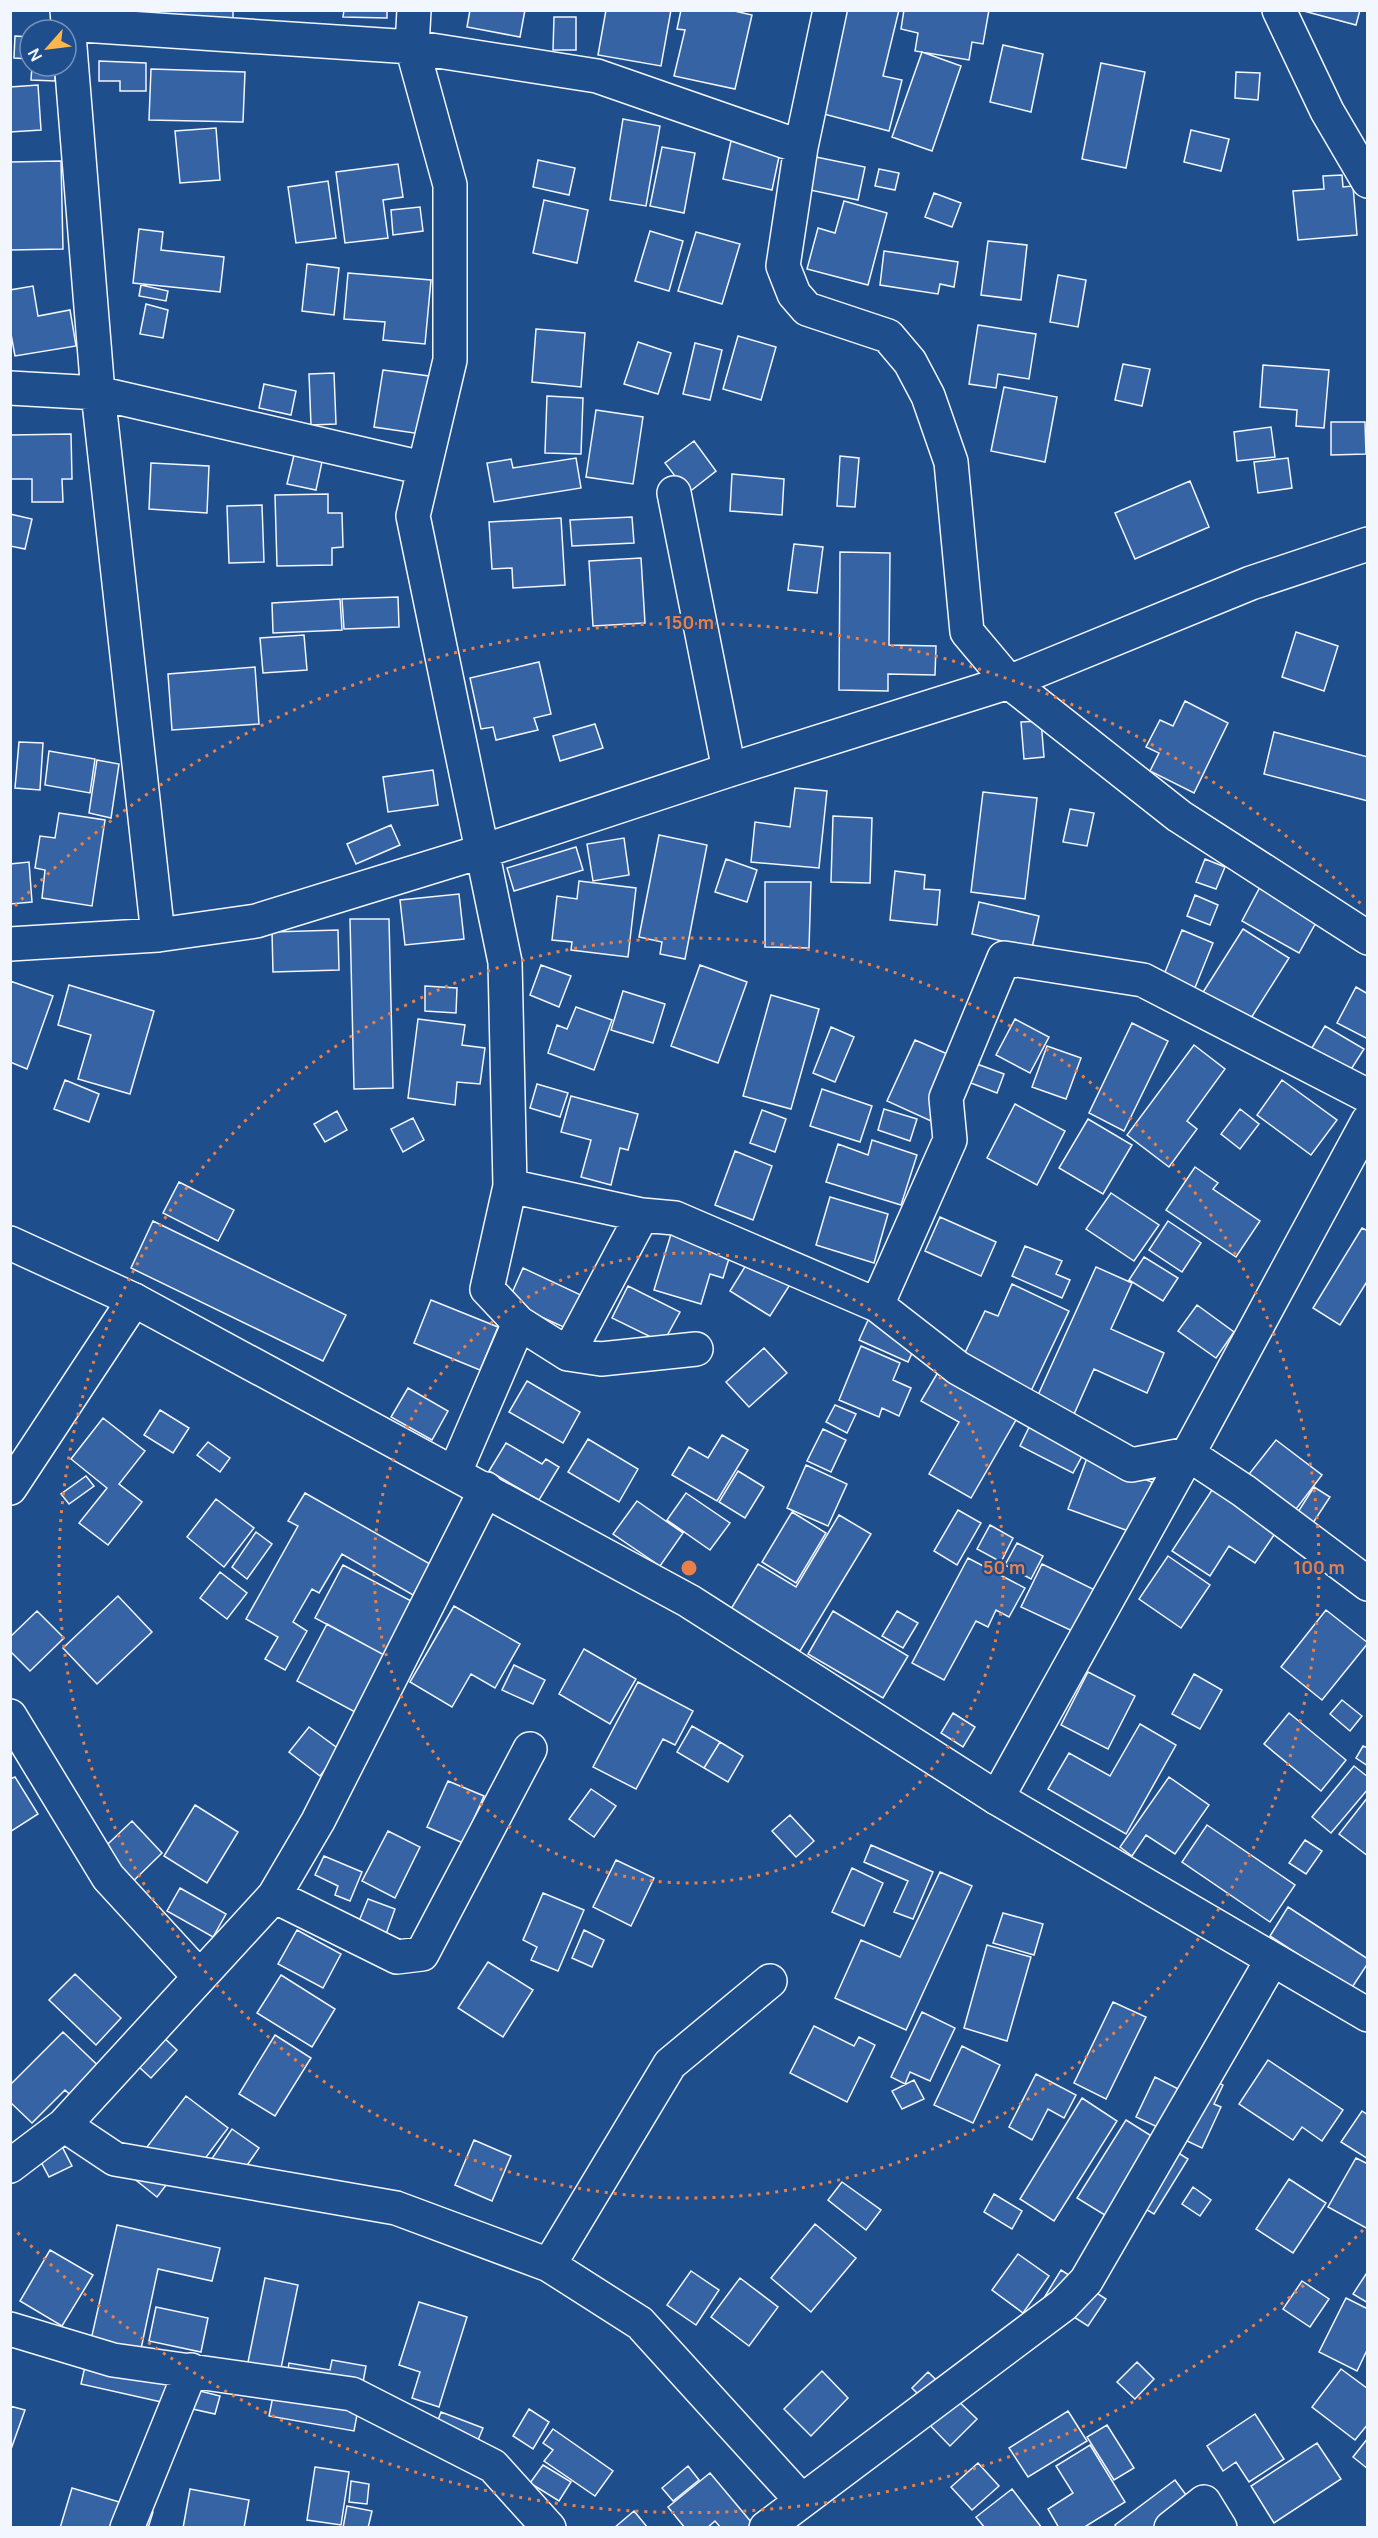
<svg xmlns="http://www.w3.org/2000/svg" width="1378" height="2538" viewBox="0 0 1378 2538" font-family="Manrope,sans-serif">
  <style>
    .building { fill: #3563a3; stroke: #f2f6ff; stroke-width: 1.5 }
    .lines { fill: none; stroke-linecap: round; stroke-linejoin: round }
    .minor-casing { stroke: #f2f6ff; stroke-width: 36 }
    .major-casing { stroke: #f2f6ff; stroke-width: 36 }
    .minor { stroke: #1f4e8c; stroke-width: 33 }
    .major { stroke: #1f4e8c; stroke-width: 33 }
    .ring { fill: none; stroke: #ea8049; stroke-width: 3; stroke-dasharray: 3 6 }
    .centre { fill: #ea8049; stroke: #1f4e8c; stroke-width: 3 }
    .ring-label { font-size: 18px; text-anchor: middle; font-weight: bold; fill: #ea8049; stroke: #1f4e8c; stroke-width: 4.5; stroke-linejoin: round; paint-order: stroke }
  </style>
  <rect width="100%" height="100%" fill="#1f4e8c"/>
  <path class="building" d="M159,10h74v8l-74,2z
    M344,10h43v8l-44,-1z
    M470,10h55l-5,27 -53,-10z
    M606,10h65l-10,56 -63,-11z
    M681,10h49l22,5 -17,74 -61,-13 11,-46 -8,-1z
    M846,10h53l-16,66 19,4 -13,51 -69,-18z
    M904,10h85l-6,34 -11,-2 -3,18 -54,-9 3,-18 -17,-4z
    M1300,10h60l-4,15z
    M554,17h22v33h-23z
    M15,36l15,1v22l-16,-1z
    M1003,45l40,9 -12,58 -41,-10z
    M922,52l39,14 -29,85 -40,-14z
    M99,61l47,2v28h-26v-10h-21z
    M1101,63l44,9 -19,96 -44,-9z
    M32,66h23v15l-24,-1z
    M151,69l94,3 -2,50 -94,-2z
    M1236,72l24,1 -2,27 -23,-2z
    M38,85l3,45 -31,2v-45z
    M623,119l37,7 -14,80 -36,-6z
    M216,128l4,52 -40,3 -5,-52z
    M1191,130l38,9 -8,32 -37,-9z
    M731,141l49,11 -8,38 -49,-11z
    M662,147l33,6 -11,60 -34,-7z
    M816,157l49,10 -7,33 -48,-10z
    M538,160l37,8 -6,27 -36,-8z
    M61,161l2,88 -53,1v-88z
    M398,164l5,33 -20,3 5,38 -43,5 -9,-71z
    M879,169l20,4 -4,17 -20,-4z
    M1342,175l1,12 10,-1 4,49 -59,5 -5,-49 31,-2 -1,-13z
    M328,181l8,57 -40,5 -8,-56z
    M934,193l27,10 -9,24 -27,-10z
    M544,200l44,10 -11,53 -44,-10z
    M844,201l43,12 -19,72 -61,-16 11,-41 17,5z
    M420,207l3,24 -30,4 -2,-25z
    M139,229l24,3 -2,18 63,7 -4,35 -87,-9z
    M650,231l33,10 -14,50 -34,-10z
    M696,232l44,12 -18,60 -44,-13z
    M988,241l39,4 -6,55 -40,-5z
    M884,251l74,11 -4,25 -14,-3 -2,10 -58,-9z
    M307,264l32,4 -5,47 -32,-4z
    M348,273l83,7 -6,64 -42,-4 2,-18 -41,-3z
    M1058,275l28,5 -8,47 -28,-5z
    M141,285l27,6 -2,10 -27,-5z
    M33,286l5,30 32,-6 6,36 -61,10 -5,-27v-39z
    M146,304l22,6 -5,28 -23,-4z
    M978,325l58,9 -7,45 -31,-5 -2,14 -27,-4z
    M536,329l49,4 -4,54 -49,-5z
    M738,336l38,11 -15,53 -38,-11z
    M638,342l33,11 -13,41 -34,-10z
    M695,343l27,7 -12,50 -27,-6z
    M1123,364l27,5 -8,37 -27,-6z
    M1263,365l66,5 -5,58 -28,-2 1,-16 -37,-3z
    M383,370l46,6 -8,58 -47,-7z
    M334,373l2,51 -25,1 -2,-51z
    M264,384l32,7 -5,24 -32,-7z
    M1004,387l53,10 -12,65 -54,-11z
    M547,396l36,2 -2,56 -36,-1z
    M596,410l47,7 -10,67 -47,-7z
    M1331,422h34l1,32 -35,1z
    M1271,427l4,30 -38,4 -3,-29z
    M71,434l1,45h-10l1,23h-31v-23h-22v-44z
    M694,441l22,30 -28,22 -23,-30z
    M295,451l28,6 -7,33 -29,-6z
    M840,456l19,2 -4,49 -18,-1z
    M576,458l5,30 -87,14 -7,-39 24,-4 2,9z
    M1288,458l4,30 -34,5 -4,-31z
    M151,463l58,3 -2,47 -58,-4z
    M732,474l52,5 -2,36 -52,-4z
    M1190,481l19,46 -74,32 -20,-46z
    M328,494v19h14l1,34 -11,1v17l-55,1 -2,-71z
    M262,505l2,57 -35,1 -2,-57z
    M10,514l22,5 -7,30 -15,-3z
    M632,517l2,26 -62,3 -2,-26z
    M561,518l4,67 -52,3 -1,-20 -20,1 -3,-47z
    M794,544l29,3 -6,46 -29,-3z
    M840,552l50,1 -1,92 47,1 -1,29 -47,-1v17l-49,-1z
    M641,558l4,65 -52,3 -4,-65z
    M398,597l1,30 -55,2 -2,-30z
    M340,599l2,31 -69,3 -1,-30z
    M1296,632l42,14 -14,45 -42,-14z
    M304,635l3,35 -44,3 -3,-35z
    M539,662l12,52 -17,4 4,12 -42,10 -3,-13 -12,2 -11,-51z
    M255,667l4,57 -87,6 -4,-56z
    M1185,701l43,22 -34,70 -44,-22 9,-18 -13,-6 14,-27 13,6z
    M1041,721l3,36 -20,2 -3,-37z
    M595,724l8,24 -43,13 -7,-25z
    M1274,732l94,25v44l-104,-27z
    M19,742l24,1 -3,47 -25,-2z
    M49,751l46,8 -5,34 -45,-8z
    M97,760l22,4 -8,54 -22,-5z
    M433,770l5,35 -50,7 -5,-35z
    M795,788l32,3 -8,77 -68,-6 4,-40 35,5z
    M983,792l54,6 -12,101 -54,-7z
    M1070,809l24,4 -7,33 -24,-4z
    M59,813l46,7 -13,86 -50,-8 3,-28 -10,-2 5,-32 15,2z
    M833,816l39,2 -2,65 -39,-1z
    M391,825l9,20 -44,19 -9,-20z
    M659,835l48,10 -22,114 -25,-5 2,-12 -23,-5z
    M624,838l5,37 -36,6 -6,-37z
    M576,847l7,23 -69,21 -7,-23z
    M726,859l31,11 -10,32 -32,-10z
    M1205,859l20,8 -9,22 -20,-7z
    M29,862l3,40 -22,2v-40z
    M895,871l30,4 -1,14 16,1 -3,35 -47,-5z
    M579,881l57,7 -8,69 -57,-7 1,-8 -20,-2 5,-44 20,3z
    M765,882h46l-2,66 -44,-1z
    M1260,887l58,32 -19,34 -57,-32z
    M459,894l5,45 -59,6 -5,-45z
    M1195,895l23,10 -8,20 -23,-9z
    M979,902l60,14 -7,32 -60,-14z
    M350,919h39l4,169 -39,1z
    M1243,929l46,29 -43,68 -46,-29z
    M338,930l1,40 -66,2 -1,-40z
    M1182,930l31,13 -21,52 -31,-13z
    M541,965l30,11 -12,31 -29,-12z
    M700,965l47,17 -29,81 -47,-17z
    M10,981l43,15 -26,73 -17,-7z
    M69,985l85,26 -24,83 -52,-15 13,-44 -33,-10z
    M425,986l32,2 -1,25 -31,-2z
    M1356,987l12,7v45l-31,-16z
    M623,991l42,13 -12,39 -42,-13z
    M771,995l48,14 -28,100 -48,-13z
    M576,1007l36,13 -18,50 -46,-17 9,-28 10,4z
    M418,1019l47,6 -3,20 23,3 -5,36 -23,-2 -2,23 -47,-7z
    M1015,1019l34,18 -19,36 -34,-18z
    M1132,1023l36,18 -44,90 -35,-18z
    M1325,1026l39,23 -19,30 -38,-23z
    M831,1027l23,10 -19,45 -22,-9z
    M915,1040l44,19 -28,62 -44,-20z
    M1194,1045l31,24 -38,52 10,8 -28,38 -42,-32z
    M1047,1046l34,12 -15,41 -34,-12z
    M977,1064l27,10 -7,19 -26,-10z
    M65,1080l34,14 -10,28 -35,-13z
    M1282,1080l55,40 -26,35 -54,-40z
    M537,1084l31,9 -8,24 -30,-9z
    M822,1089l50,17 -12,36 -50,-16z
    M571,1096l67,18 -10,36 -8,-2 -9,37 -30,-8 10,-37 -30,-8z
    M1015,1104l50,27 -28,54 -50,-27z
    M884,1109l33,10 -7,22 -32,-11z
    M1240,1109l19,15 -19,25 -19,-15z
    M762,1110l24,9 -11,33 -25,-9z
    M337,1111l10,19 -22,12 -11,-18z
    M413,1118l11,22 -21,12 -12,-23z
    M1088,1119l44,26 -29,49 -44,-26z
    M872,1140l45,15 -16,50 -75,-23 12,-38 30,11z
    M735,1151l37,15 -19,54 -38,-15z
    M1195,1167l23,16 -5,6 47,32 -24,36 -70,-47z
    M179,1182l55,28 -16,31 -55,-28z
    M1111,1193l48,32 -25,36 -48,-32z
    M830,1197l58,17 -14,49 -58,-18z
    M940,1217l56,25 -15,34 -56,-25z
    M153,1221l193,94 -23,46 -192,-93z
    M1168,1221l33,22 -19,29 -33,-22z
    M1362,1228l6,3v49l-28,45 -27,-17z
    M671,1234l60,18 -8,26 -13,-4 -9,30 -47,-14z
    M1025,1246l37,15 -6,13 14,6 -8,18 -50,-22z
    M751,1257l40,26 -21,33 -40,-25z
    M1144,1257l34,21 -15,23 -34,-21z
    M1096,1267l36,16 -21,46 53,24 -17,40 -53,-24 -23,52 -37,-17z
    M523,1268l60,28 -15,33 -60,-27z
    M1012,1284l57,27 -38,80 -69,-32 23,-48 13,5z
    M628,1286l52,26 -17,31 -51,-25z
    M431,1300l67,27 -18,43 -66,-27z
    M1197,1305l37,27 -18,26 -38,-27z
    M869,1318l49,22 -10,22 -49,-22z
    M861,1346l39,17 -7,17 18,8 -12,28 -17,-8 -3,9 -40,-17z
    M764,1348l23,25 -38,34 -23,-25z
    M941,1367l79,46 -49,85 -42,-24 30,-52 -38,-21z
    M527,1381l53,31 -17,31 -54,-31z
    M408,1388l40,23 -16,29 -41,-23z
    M835,1405l21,9 -9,19 -21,-11z
    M160,1410l29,18 -16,25 -29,-18z
    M1034,1417l54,28 -15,28 -53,-27z
    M103,1418l42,33 -26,33 23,18 -34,43 -29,-22 28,-35 -36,-29z
    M823,1429l23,11 -15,32 -24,-11z
    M722,1435l26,15 -31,51 -45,-26 17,-28 19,11z
    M588,1439l50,30 -19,33 -51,-30z
    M1276,1440l46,35 -29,38 -47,-35z
    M208,1442l22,16 -10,14 -23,-17z
    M506,1443l36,21 4,-5 13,8 -20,33 -50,-29z
    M1087,1458l65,24 -18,51 -66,-24z
    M806,1465l41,19 -19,42 -41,-18z
    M738,1471l26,16 -19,31 -26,-16z
    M86,1476l8,10 -25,18 -8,-10z
    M1214,1487l64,42 -23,34 -26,-17 -19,30 -38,-25z
    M1314,1487l16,10 -19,29 -15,-11z
    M305,1493l125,71 -17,31 -71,-41 -23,39 -7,-4 -19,33 14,9 -22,39 -20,-11 13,-22 -32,-18 52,-93 -10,-5z
    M686,1493l44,30 -20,27 -43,-30z
    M216,1499l38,29 -30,39 -37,-30z
    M637,1501l46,32 -23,33 -47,-32z
    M958,1510l23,13 -24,42 -23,-14z
    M792,1512l34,21 -30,50 -34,-21z
    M839,1515l32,19 -71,117 -69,-42 27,-45 38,23z
    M990,1525l23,13 -12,24 -24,-13z
    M256,1532l16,12 -25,35 -15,-12z
    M1017,1543l26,13 -12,23 -26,-14z
    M1168,1556l42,29 -29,43 -42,-29z
    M968,1558l57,30 -16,29 -13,-7 -8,17 -12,-6 -32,59 -32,-17z
    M1042,1564l59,29 -20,42 -60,-28z
    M343,1565l72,38 -29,53 -71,-38z
    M220,1572l27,21 -20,26 -27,-21z
    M118,1596l34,36 -55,52 -34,-36z
    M454,1606l66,38 -25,44 -24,-14 -19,33 -42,-25z
    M1326,1610l42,33 -46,57 -41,-33z
    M37,1611l27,27 -34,33 -20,-20v-14z
    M833,1611l75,45 -25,42 -75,-44z
    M897,1611l21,12 -15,25 -21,-12z
    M327,1624l59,32 -31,56 -58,-31z
    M584,1649l52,30 -26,45 -51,-30z
    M514,1665l31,15 -12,24 -31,-14z
    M1088,1672l47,24 -27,53 -47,-24z
    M1194,1674l28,16 -22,39 -28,-15z
    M638,1682l55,29 -18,34 -12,-6 -27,50 -43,-22z
    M1342,1700l20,16 -12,15 -20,-17z
    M953,1713l22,14 -12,20 -22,-14z
    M1289,1713l57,47 -25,31 -57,-47z
    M1140,1724l36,21 -50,89 -78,-45 21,-36 41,23z
    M692,1726l28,16 -16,26 -27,-16z
    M309,1727l31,23 -20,26 -31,-24z
    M720,1742l23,14 -15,26 -24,-14z
    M1363,1746l5,2v18l-12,-8z
    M1354,1766l14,11v12l-37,44 -19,-16z
    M15,1777l23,37 -28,18v-53z
    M1169,1777l40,28 -34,49 -29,-19 -14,21 -12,-9z
    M448,1781l36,15 -21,47 -36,-16z
    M591,1789l25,17 -22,31 -25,-18z
    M1368,1797v59l-29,-22z
    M195,1805l43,27 -31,51 -43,-27z
    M790,1815l24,26 -18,16 -24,-26z
    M132,1821l30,32 -42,41 -31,-32z
    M1207,1825l88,60 -25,37 -88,-60z
    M388,1831l32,16 -25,51 -33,-17z
    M1305,1840l17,11 -16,23 -17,-11z
    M871,1845l62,27 -20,47 -19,-7 14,-31 -44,-19z
    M324,1856l38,16 -12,29 -15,-6 3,-9 -23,-11z
    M616,1860l38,18 -23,48 -38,-19z
    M852,1868l31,15 -19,43 -32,-14z
    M940,1872l32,14 -66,144 -71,-32 26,-58 39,17z
    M180,1888l46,26 -13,23 -46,-26z
    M543,1893l41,17 -26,61 -27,-11 6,-13 -14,-7z
    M368,1899l27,10 -10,28 -28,-11z
    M1288,1907l80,52v4l-17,26 -81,-53z
    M1003,1913l40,11 -9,31 -41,-12z
    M297,1930l44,24 -18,34 -45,-24z
    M584,1930l20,10 -12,27 -20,-9z
    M987,1945l44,12 -24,84 -43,-13z
    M488,1962l45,28 -30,47 -45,-29z
    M75,1974l46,44 -25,27 -47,-45z
    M281,1975l54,34 -23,38 -55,-34z
    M1113,2002l33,15 -40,82 -32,-16z
    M922,2012l33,16 -25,53 -20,-9 -5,12 -14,-7z
    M144,2019l33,31 -26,28 -33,-30z
    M814,2026l40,20 5,-9 16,8 -28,57 -57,-29z
    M63,2032l48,46 -28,29 -18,-17 -33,33 -22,-21v-17z
    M275,2035l36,23 -36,58 -36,-22z
    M962,2046l38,19 -27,58 -39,-18z
    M1268,2060l75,50 -21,31 -20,-14 -9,13 -54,-36z
    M1192,2070l31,15 -9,19 7,3 -19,41 -66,-31 19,-40 27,14z
    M1036,2074l40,21 -12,23 -16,-9 -16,31 -23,-13z
    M914,2080l10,19 -22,10 -10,-18z
    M186,2096l42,32 -33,44 -12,-9 -26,34 -30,-24z
    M1082,2098l35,23 -63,100 -34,-22z
    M1362,2111l6,4v44l-27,-17z
    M1126,2120l62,39 -34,55 -32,-19 -14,22 -31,-19z
    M232,2129l27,19 -25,36 -27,-18z
    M54,2131l18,35 -23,11 -18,-34z
    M474,2140l37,16 -19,45 -37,-16z
    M1356,2158l12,6v65l-40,-22z
    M1289,2179l37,24 -33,50 -37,-24z
    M842,2182l39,28 -15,20 -38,-30z
    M1193,2187l18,13 -11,16 -18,-12z
    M994,2194l28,17 -10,18 -28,-17z
    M815,2224l41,34 -45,54 -40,-34z
    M117,2225l103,23 -8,33 -54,-12 -17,80 59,42 20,5 -5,18 -134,-30z
    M50,2250l43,25 -31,51 -42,-25z
    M1018,2254l31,22 -26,37 -31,-23z
    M1061,2270l45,29 -18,27 -44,-28z
    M691,2271l28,19 -23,35 -29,-20z
    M1368,2271v32l-15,-9z
    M265,2278l33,7 -19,93 -33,-6z
    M740,2278l38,29 -29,39 -38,-29z
    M1302,2281l27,18 -19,28 -27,-18z
    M1346,2298l22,11v39l-11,23 -38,-19z
    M419,2302l48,15 -28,90 -27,-9 8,-26 -21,-7z
    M156,2307l52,11 -7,34 -52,-11z
    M332,2360l34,6 -12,65 -85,-15 7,-35 10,2 3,-20 41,7z
    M1137,2362l17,17 -19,20 -18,-17z
    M1341,2369l27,20v35l-13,16 -43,-33z
    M822,2371l26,27 -37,38 -27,-27z
    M928,2372l49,47 -27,27 -29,-30 9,-10 -18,-18z
    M10,2406l15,4 -15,42z
    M529,2409l20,13 -16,27 -20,-13z
    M1068,2411l19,30 -59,36 -19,-29z
    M441,2412l42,16 -11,27 -41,-16z
    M1255,2414l29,45 -35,23 -13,-20 -13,9 -16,-25z
    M1107,2425l27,43 -20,12 -27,-43z
    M553,2429l60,42 -18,25 -51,-35 9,-11 -10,-7z
    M1368,2438v31l-15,-12z
    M1317,2443l24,36 -67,44 -23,-37z
    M1090,2445l35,57 -42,26h-24l-11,-19 25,-16 -17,-27z
    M978,2463l21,23 -27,24 -21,-23z
    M543,2465l28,17 -12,19 -29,-18z
    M688,2466l11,14 -26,21 -11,-13z
    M315,2467l34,5 -8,53 -34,-5z
    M710,2473l42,50 -5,5h-26l-6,-7 -8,7h-22l-17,-21z
    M1175,2480l26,35 -17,13h-67l-2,-3z
    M351,2481l18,3 -2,20 -18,-2z
    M72,2488l81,24 -5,16h-88z
    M190,2489l59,11 -5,28h-61z
    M1012,2489l30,39h-57l-9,-11z
    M347,2506l25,5 -4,17h-25z
    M634,2511l14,17h-34z"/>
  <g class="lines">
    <defs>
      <path id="minor" d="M67,10l31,383 60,542
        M414,10l-2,37 38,138v175l-37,156 92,446 5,224 -23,103 32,34 -64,149
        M830,10l-29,137 -18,119 11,28 13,15 81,27 22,26 18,34 23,66 16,170 42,50 170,134 189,122
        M1279,10l48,101 41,70
        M67,24l345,23 185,29 204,71
        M10,388l88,5 325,75
        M674,493l55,277
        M10,944l148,-9 98,-14 227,-70 246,-81 280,-88 242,-99 117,-39
        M510,1186l132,29 33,3 202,87 81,63 173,97 57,-11 56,37 124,93
        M877,1305l73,-165 -4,-42 58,-140 139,22 225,116
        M519,1323l49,31 33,5 95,-10
        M568,1354l74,-139
        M10,1488l124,-188
        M10,1716l98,161 91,99
        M997,1798l191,-344 180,-333
        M274,1896l123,61 25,-3 108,-205
        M64,2125l51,34 281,49 153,57 91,58 162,178
        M10,2166l54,-41 210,-229 44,-75 168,-332
        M549,2265l121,-201 100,-83
        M10,2329l103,31 239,34 141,72 56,62
        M127,2528l64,-158
        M766,2528l297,-223 23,-24 186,-321
        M1171,2528l33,-26 16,26"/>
      <path id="major" d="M10,1243l124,57 555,301 308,197 371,217"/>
    </defs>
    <use href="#minor" class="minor-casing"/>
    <use href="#major" class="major-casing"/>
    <use href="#minor" class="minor"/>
    <use href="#major" class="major"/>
  </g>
  <g class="ring">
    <circle cx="689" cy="1568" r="315"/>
    <circle cx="689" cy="1568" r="630"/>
    <path d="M1363 2230A945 945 0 0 1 15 2230M15 906A945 945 0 0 1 1363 906"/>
  </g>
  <circle cx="689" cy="1568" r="9" class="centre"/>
  <g class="ring-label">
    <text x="689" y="629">150 m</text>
    <text x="1004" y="1574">50 m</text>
    <text x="1319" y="1574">100 m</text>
  </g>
  <rect width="1378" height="2538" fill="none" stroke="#f2f6ff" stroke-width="24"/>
  <g transform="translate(48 48) rotate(242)"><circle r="28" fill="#1f4e8c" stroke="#7391ba" stroke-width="1.5"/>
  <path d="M0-4.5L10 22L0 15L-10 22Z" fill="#ffb74d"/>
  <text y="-9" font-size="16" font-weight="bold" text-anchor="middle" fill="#f2f6ff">N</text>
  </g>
</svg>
